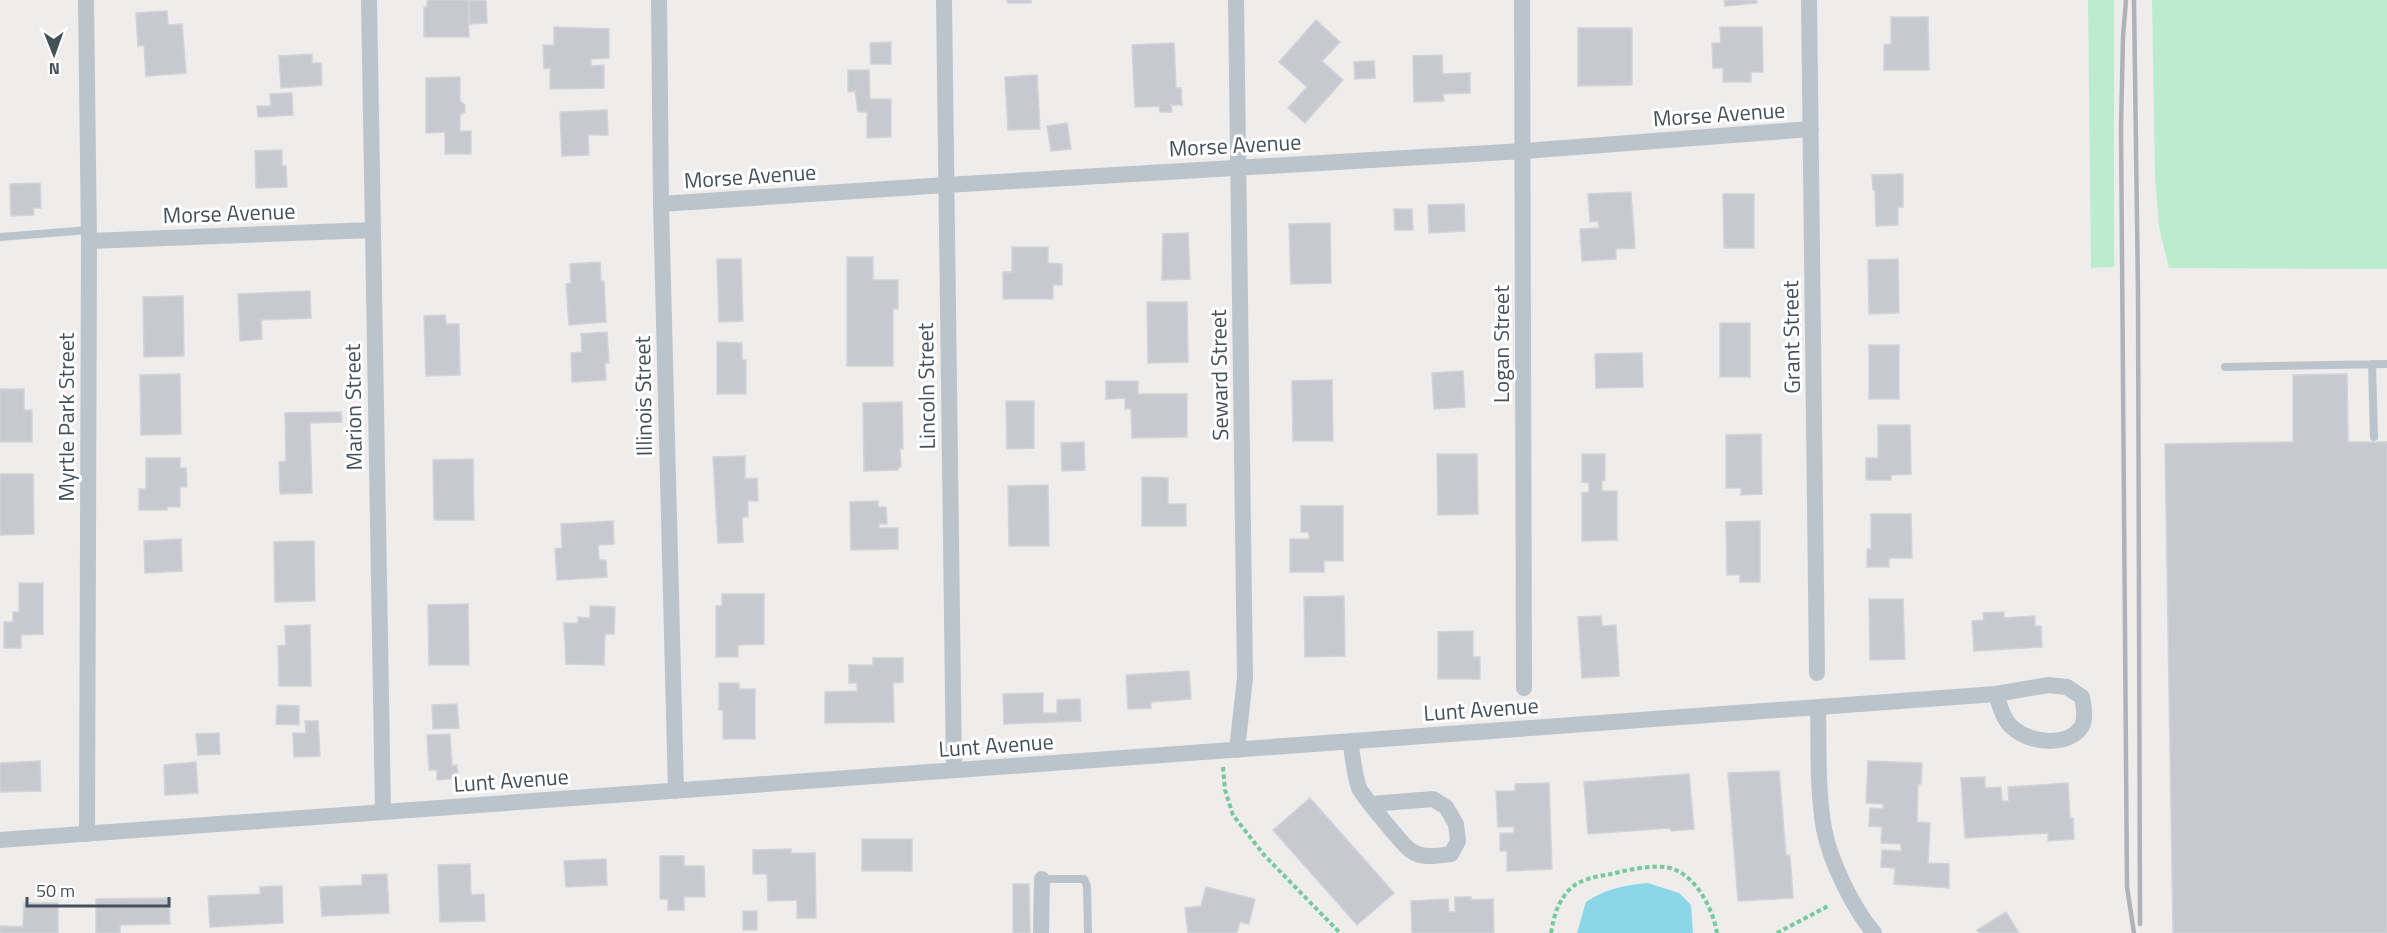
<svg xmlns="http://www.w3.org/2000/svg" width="2387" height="933" viewBox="0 0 2387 933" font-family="'Titillium Web',sans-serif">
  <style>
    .green { fill: #bceccd }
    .water { fill: #8bd6e7 }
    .building { fill: #c7c9cf; stroke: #d1d3d8; stroke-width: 1.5 }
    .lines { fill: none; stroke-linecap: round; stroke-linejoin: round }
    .path { stroke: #76c89d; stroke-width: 4; stroke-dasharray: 4.5 3; stroke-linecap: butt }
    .lane { stroke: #bbc4cb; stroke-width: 8 }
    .street { stroke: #bbc4cb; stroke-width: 16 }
    .rail { stroke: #afb2b7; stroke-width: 4.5 }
    .labels { text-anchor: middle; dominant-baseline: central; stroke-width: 6; stroke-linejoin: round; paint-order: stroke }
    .street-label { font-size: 22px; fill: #465059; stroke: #fff }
  </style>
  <rect width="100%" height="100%" fill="#efecec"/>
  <path class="green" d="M2088,0h26v267l-23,1z
    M2152,0h235v269l-218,-1 -10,-41 -4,-50z"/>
  <path class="water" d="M1648,883l31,10 12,12 2,28h-116l9,-31c19,-13 39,-17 62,-19z"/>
  <path class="building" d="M427,0h41l1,37h-45v-30h3z
    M486,0l1,23 -17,1 -1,-23z
    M1007,0h24v3h-23z
    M1724,0h33v3l-32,3z
    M167,11l1,14 14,-1 4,49 -40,3 -2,-31 -6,1 -2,-33z
    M1891,17h37l1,53h-45v-25l7,-1z
    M1316,20l24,22 -18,19 21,19 -38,43 -17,-15 19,-21 -28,-25z
    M554,27l55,2v29l-18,1v7l13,-1v23l-54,1v-21l-6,1 -1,-24h11z
    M1720,27h42l1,45h-12v10h-28v-14h-10l-1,-25h9z
    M1578,28h54v57l-54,1z
    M891,42v22h-20l-1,-21z
    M1174,43l2,45h5l1,17h-11l1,7h-12l-1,-6 -24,1 -3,-62z
    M312,54v9h9l1,22 -41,3 -2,-32z
    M1442,55l1,19 27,-1v20l-27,1 1,7 -30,1 -1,-46z
    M1374,61l1,17 -20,1 -1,-17z
    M848,70h21l1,29h21v38l-24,1v-26h-9l-3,-21 -7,1z
    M1037,75l3,54 -32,1 -3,-53z
    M460,77v24l5,4v7l-5,3v16h11v23h-26v-22l-19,1v-55z
    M292,93l1,22 -35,2 -1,-11h14l-1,-12z
    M607,110l1,25h-20l1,20 -27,1 -2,-44z
    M1067,123l4,26 -20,2 -4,-25z
    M282,150v16h4l1,21 -31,1 -1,-37z
    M1903,174v33h-5v18l-22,1 -1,-36h-2l-1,-15z
    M40,183l1,25h-8l1,7 -23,1 -1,-32z
    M1631,192l4,56 -19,1v10l-34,2 -2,-32 19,-1 -1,-7 -8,1 -2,-28z
    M1723,194h31v54h-30z
    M1464,204l1,27 -36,2 -1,-28z
    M1394,209h18l1,21h-18z
    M1330,223l1,60 -40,1 -2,-60z
    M1188,233l2,46 -28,1 1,-46z
    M1012,247h36v16l14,1v21h-9v14h-50v-27h9z
    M847,257h26v23h25v29h-5v57h-46z
    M717,259h24l2,62 -24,1z
    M1898,259l1,54 -30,1 -1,-54z
    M600,262l1,19h3l2,41 -37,3 -3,-41 5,-1 -1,-19z
    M310,291l1,27 -50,2 1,19 -22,2 -2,-47z
    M183,296l1,60 -40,1 -1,-60z
    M1147,302h40l1,60 -40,1z
    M445,315l1,9h13l1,51 -34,1 -2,-60z
    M1720,323h30v54h-30z
    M607,332l2,31h-4l1,17 -34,2 -1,-29 11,-1 -1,-18z
    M717,342l25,1v17h4v34h-29z
    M1869,345h30v54h-30z
    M1642,353l1,34 -47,1 -1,-34z
    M1463,371l2,36 -31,2 -2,-36z
    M180,374l1,60 -40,1 -1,-60z
    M2347,374l1,68h39v491h-214l-8,-489 128,-2v-67z
    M1332,380l1,61h-40l-1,-60z
    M1106,381h32v13h49v43l-55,1 -1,-29h-6v-11l-19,1z
    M0,389h24v21h8v32h-32z
    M1006,401h28v47l-27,1z
    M902,402l1,47h-3l1,17 -4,4 -33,1 -1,-68z
    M341,412l1,10 -32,1 2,70 -32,1 -1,-32 7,-1 -1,-48z
    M1878,425h32l1,49 -20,1v5h-25v-22h12z
    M1761,434l1,60 -21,1v-7h-15v-53z
    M1084,442l1,28 -23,1 -1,-28z
    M1437,454h40l1,60 -40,1z
    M1582,454h23v26h-3v11h15v49l-35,1v-48l7,-1v-9l-7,-1z
    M745,456v23l12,-1 1,23h-10v16h-6l1,25 -25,1 -5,-86z
    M146,458h34v10h6l1,19h-7v20h-13v3h-28v-21h7z
    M473,459l1,61h-40l-1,-60z
    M0,474h33l1,60 -34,1z
    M1142,477l26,1v26h18v22h-44z
    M1048,485l1,61h-40l-1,-60z
    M878,501v6h8l1,17h-8v4h19v21l-47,1 -1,-48z
    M1301,506h42v55h-19v11h-34v-33h19v-7h-8z
    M1871,514h40l1,44h-23v9h-22v-18h4z
    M613,521l1,23 -16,1 1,15h7l1,17 -50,3 -2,-31 7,-1 -1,-24z
    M1760,521v61h-20v-7h-13l-1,-53z
    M181,539l1,32 -37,2 -1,-32z
    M314,541l1,60 -40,1 -1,-60z
    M19,583h24v51l-22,1v13h-17v-26h9v-10h6z
    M722,594h42v50l-26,1v12h-22v-51h6z
    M1344,596l1,60 -40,1 -1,-60z
    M1869,599h34l2,60 -35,1z
    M468,604l1,61h-40l-1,-60z
    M590,606l25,1 -1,27h-9l-1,31 -38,-1 -2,-41h14v-6l12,1z
    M2004,612v6l31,-2v10h6l1,21 -68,4 -2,-30 12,-1 -1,-7z
    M1601,616l1,10 14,-1 3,51 -37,2 -4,-61z
    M310,625l1,61h-32l-1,-40 8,-1 -1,-19z
    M1473,631v26h7v22h-42v-47z
    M873,658h30v24l-10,1 1,39 -69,1v-31l32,-1v-8h-8v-18h24z
    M1189,671l2,28 -40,3v6l-23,1 -2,-34z
    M719,683h20v6h16v50h-32v-29h-4z
    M1043,693v20h14v-13l23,-1 1,22 -77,3 -1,-30z
    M457,704l2,24 -26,1 -1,-24z
    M277,705l22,1v19l-23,-1z
    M305,721h13l2,35 -26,1 -1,-24h13z
    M219,733l1,21 -22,1 -2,-21z
    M450,734l2,32 5,-1 1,13 -21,2v-10h-8l-2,-35z
    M40,761l1,30 -41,1v-29z
    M1868,761l54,2 -1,21h-3l-1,38 13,1 -2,40 21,1v24l-55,-4 1,-16 -14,-1 1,-17 19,1v-7l-20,-1 1,-16 -13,-1 1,-18 13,1v-5l-17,-1z
    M196,762l2,31 -33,2 -1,-30z
    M1779,771l7,84h4l3,43 -55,3 -10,-128z
    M1689,774l5,55 -23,2 -1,-3 -82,6 -4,-52z
    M1985,777v11l16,-1 1,14h7l-1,-14 60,-4 2,35h3l1,21 -26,2v-8l-83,5 -4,-60z
    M1549,783l3,86 -45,2v-20h-7v-18h14v-6h-16l-2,-36h19v-7z
    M1310,798l84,95 -37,32 -84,-95z
    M862,839h50v32h-50z
    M791,849v4h24l1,65h-19v-18l-29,1 -1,-27h-14v-24z
    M660,856h24v10h20l1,31h-21v13h-16v-11h-8z
    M606,859l1,26 -41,2 -2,-26z
    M470,864l1,31 13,-1 1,27 -45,1 -2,-57z
    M387,874l2,39 -67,3 -2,-29 42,-2v-10z
    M1013,884h16l1,49h-17z
    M282,886l1,37 -73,4 -2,-31 52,-2v-7z
    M1206,887l49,12 -6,25 -9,-2 -3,11h-49l-3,-25 16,-2z
    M1455,897h16v3l22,-1 1,34h-82l-1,-32 37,-2 1,13h6z
    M169,898l1,26 -50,1v8h-24v-34z
    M24,903h34v30h-58v-7l23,1z
    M743,911h14v19h-14z
    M2006,912l13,21h-40l-2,-3z"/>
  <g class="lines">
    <path class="path" d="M1223,767l2,23 8,25 31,40 76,78
      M1551,933c3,-17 6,-29 17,-42 9,-11 29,-15 43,-17 16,-4 43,-10 59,-6 26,7 43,41 47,65
      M1777,933l53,-28"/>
    <path class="lane" d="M0,237l89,-7
      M2372,364l2,73
      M2225,367l162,-3
      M1042,879h42l3,7 1,47"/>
    <path class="street" d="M86,0l3,241 -2,593
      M369,0l14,812
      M659,0l2,204 15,587
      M944,0l10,770
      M1236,0l9,678 -8,72
      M1522,0l2,688
      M1809,0l8,673
      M661,204l285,-19 577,-34 288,-22
      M89,241l283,-11
      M1818,707c1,41 -1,82 6,122 6,32 29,79 50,104
      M1350,741c3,15 4,33 9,47 3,7 44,57 51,62 12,9 27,6 41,4l7,-13 -2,-17 -10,-17 -13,-8 -62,5
      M0,840l1996,-146 52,-9 19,2 15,10c2,9 4,20 0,29 -14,22 -52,17 -69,2 -10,-8 -13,-22 -17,-34
      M1041,933l1,-54"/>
    <path class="rail" d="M2126,0l-3,37 -2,90 6,760 7,46
      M2134,0l4,292 2,632"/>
  </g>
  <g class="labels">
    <g class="street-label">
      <text transform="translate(1719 114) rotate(-4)">Morse Avenue</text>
      <text transform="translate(1235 145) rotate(-3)">Morse Avenue</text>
      <text transform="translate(750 176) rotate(-4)">Morse Avenue</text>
      <text transform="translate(229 213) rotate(-2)">Morse Avenue</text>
      <text transform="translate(1791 337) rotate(-91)">Grant Street</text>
      <text transform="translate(1501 344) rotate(-90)">Logan Street</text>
      <text transform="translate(1219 375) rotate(-91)">Seward Street</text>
      <text transform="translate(926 386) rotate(-91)">Lincoln Street</text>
      <text transform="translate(643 396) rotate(-91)">Illinois Street</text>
      <text transform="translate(353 407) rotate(-91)">Marion Street</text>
      <text transform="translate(66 417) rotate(-90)">Myrtle Park Street</text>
      <text transform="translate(1481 709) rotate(-4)">Lunt Avenue</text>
      <text transform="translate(996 745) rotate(-4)">Lunt Avenue</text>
      <text transform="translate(511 780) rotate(-4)">Lunt Avenue</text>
    </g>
  </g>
  <g transform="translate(54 54) rotate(179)" stroke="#ffffff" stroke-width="4.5" paint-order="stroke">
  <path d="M0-4.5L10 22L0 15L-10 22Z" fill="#465059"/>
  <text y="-9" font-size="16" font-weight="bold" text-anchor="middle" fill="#465059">N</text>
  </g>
  <path d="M27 897v9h142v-9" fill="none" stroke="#465059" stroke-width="3"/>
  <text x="36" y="897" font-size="18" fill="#465059" stroke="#ffffff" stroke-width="4.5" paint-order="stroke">50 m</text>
</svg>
